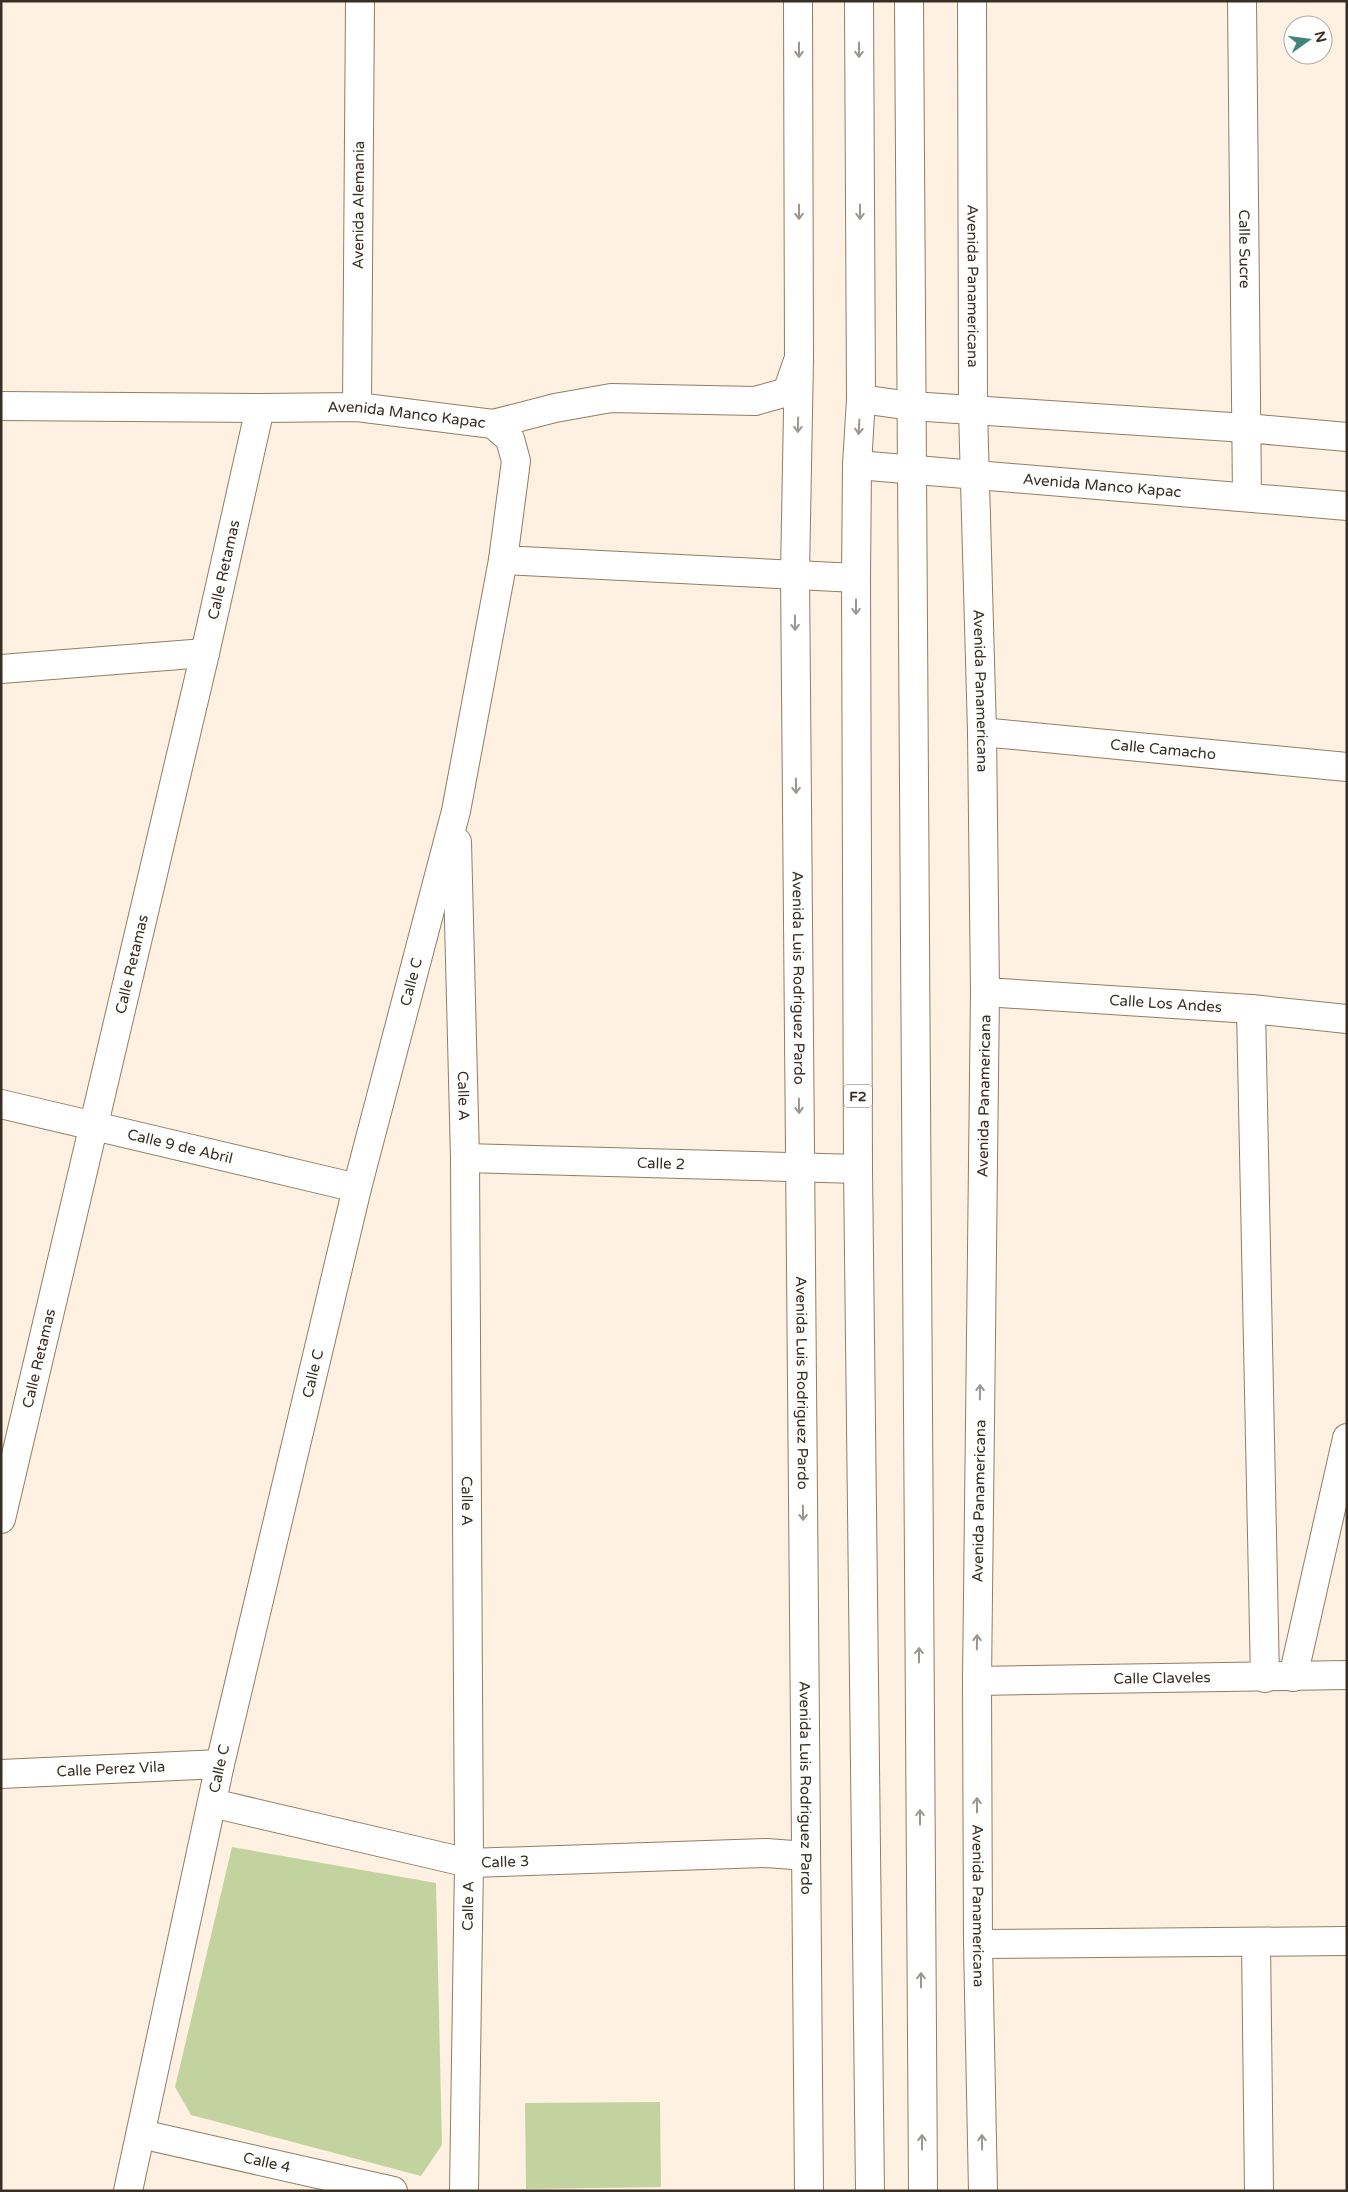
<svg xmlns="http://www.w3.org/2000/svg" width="1348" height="2192" viewBox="0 0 1348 2192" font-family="'Varela Round',sans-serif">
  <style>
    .green { fill: #c3d39f }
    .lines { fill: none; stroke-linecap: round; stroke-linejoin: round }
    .minor-casing { stroke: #917d66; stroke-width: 30 }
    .trunk-casing { stroke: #917d66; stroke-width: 30 }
    .minor { stroke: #fff; stroke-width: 28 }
    .trunk { stroke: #fff; stroke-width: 28 }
    .oneway { stroke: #9b9692 }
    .labels { text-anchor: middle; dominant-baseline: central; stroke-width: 5; stroke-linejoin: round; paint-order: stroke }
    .shield { fill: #fff; stroke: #736d66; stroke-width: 1 }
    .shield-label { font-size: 14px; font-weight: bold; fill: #372e24 }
    .street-label { font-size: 15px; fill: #372e24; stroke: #fff }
  </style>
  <rect width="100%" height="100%" fill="#fef1e1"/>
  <path class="green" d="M232,1847l204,36 6,262 -21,31 -230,-61 -16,-28z
    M660,2102l1,85 -135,2 -1,-86z"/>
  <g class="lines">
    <defs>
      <g id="minor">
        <path id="s1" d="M972,1l1,409 9,322 3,260 -8,689 1,263 5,247"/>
        <path id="s2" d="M1242,1l5,496"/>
        <path id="s3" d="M799,358l-4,216 14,1617"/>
        <path d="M861,399l50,7 335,22 101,9"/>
        <path id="s4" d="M1,406l259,2 97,-1 136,17 17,15 6,22 -13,99 353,18"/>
        <path id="s5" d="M357,407l3,-406"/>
        <path d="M493,424l62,-16 56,-10 144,3 32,-9 12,-34 -1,-357"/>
        <path id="s6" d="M857,465l490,41"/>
        <path d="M1,669l204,-16"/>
        <path id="s7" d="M982,732l365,35"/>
        <path id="s8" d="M457,842l8,316 4,705 -5,328"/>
        <path id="s9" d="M985,992l266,17 96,10"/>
        <path d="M1251,1009l14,669"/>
        <path id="s10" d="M1,1104l356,84"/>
        <path id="s11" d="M465,1158l393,11"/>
        <path id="s12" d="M1,1519l204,-866 55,-245"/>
        <path d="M1293,1677l54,-239"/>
        <path id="s13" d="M977,1681l370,-6"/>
        <path id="s14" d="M1,1774l219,-10"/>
        <path id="s15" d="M212,1803l257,60 298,-10 39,3"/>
        <path d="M1256,1942l3,249"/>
        <path d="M978,1944l369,-3"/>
        <path id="s16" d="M141,2134l252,57"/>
        <path id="s17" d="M128,2191l92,-427 137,-576 99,-377 47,-251"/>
      </g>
      <path id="trunk" d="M859,1l2,398 -4,66 -1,113 2,591 12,1022
        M909,1l14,2190"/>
    </defs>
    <use href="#minor" class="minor-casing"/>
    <use href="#trunk" class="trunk-casing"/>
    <use href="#minor" class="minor"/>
    <use href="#trunk" class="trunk"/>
  </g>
  <defs><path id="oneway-shaft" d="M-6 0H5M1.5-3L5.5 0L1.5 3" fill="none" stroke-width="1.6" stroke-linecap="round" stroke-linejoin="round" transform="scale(1.25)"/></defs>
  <g class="oneway">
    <use href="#oneway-shaft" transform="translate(799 50) rotate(90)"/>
    <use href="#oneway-shaft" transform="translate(859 50) rotate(90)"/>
    <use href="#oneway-shaft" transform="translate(799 212) rotate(90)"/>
    <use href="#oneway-shaft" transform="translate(860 212) rotate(90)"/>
    <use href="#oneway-shaft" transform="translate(798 425) rotate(91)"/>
    <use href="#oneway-shaft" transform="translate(859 427) rotate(93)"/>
    <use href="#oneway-shaft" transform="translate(856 607) rotate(90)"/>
    <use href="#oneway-shaft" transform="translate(795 623) rotate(89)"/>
    <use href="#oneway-shaft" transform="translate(796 786) rotate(89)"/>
    <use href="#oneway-shaft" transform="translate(799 1106) rotate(89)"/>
    <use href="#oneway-shaft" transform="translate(980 1392) rotate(-89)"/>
    <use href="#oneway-shaft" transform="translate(803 1513) rotate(89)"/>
    <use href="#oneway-shaft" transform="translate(977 1642) rotate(-89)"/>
    <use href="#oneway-shaft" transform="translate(919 1655) rotate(-90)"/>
    <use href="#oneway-shaft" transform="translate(977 1805) rotate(-90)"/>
    <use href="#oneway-shaft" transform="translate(920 1817) rotate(-90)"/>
    <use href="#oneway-shaft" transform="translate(921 1980) rotate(-90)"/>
    <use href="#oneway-shaft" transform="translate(922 2142) rotate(-90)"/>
    <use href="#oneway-shaft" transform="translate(982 2142) rotate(-91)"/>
  </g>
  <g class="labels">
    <rect class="shield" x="844" y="1084.5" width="28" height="23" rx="4"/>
    <g class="shield-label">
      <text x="858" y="1096">F2</text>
    </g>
    <g class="street-label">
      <text stroke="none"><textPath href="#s5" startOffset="202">Avenida Alemania</textPath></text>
      <text stroke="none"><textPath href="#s2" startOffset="248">Calle Sucre</textPath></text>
      <text stroke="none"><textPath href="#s1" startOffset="285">Avenida Panamericana</textPath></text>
      <text stroke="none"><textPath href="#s4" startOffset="406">Avenida Manco Kapac</textPath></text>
      <text stroke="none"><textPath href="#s6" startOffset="246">Avenida Manco Kapac</textPath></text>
      <text stroke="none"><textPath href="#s12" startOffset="975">Calle Retamas</textPath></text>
      <text stroke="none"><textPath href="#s1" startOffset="690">Avenida Panamericana</textPath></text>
      <text stroke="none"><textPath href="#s7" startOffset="182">Calle Camacho</textPath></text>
      <text stroke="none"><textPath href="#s12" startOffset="570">Calle Retamas</textPath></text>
      <text stroke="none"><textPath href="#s3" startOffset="620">Avenida Luis Rodriguez Pardo</textPath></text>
      <text stroke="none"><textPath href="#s17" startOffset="1242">Calle C</textPath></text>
      <text stroke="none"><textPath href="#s9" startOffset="181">Calle Los Andes</textPath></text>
      <text stroke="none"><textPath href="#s8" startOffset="254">Calle A</textPath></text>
      <text transform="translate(984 1096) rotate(-89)">Avenida Panamericana</text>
      <text stroke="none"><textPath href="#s10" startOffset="184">Calle 9 de Abril</textPath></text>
      <text stroke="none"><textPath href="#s11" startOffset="196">Calle 2</textPath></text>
      <text stroke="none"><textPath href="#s12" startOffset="165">Calle Retamas</textPath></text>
      <text stroke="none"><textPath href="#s17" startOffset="838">Calle C</textPath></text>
      <text stroke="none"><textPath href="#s3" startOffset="1025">Avenida Luis Rodriguez Pardo</textPath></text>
      <text stroke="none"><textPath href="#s8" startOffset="659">Calle A</textPath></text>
      <text transform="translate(979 1501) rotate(-89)">Avenida Panamericana</text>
      <text stroke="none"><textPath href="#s13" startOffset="185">Calle Claveles</textPath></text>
      <text stroke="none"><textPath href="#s14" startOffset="110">Calle Perez Vila</textPath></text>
      <text stroke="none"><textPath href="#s17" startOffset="432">Calle C</textPath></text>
      <text stroke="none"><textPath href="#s3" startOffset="1430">Avenida Luis Rodriguez Pardo</textPath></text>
      <text stroke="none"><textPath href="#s15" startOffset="300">Calle 3</textPath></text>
      <text transform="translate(468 1906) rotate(-89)">Calle A</text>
      <text stroke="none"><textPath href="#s1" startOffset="1905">Avenida Panamericana</textPath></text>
      <text stroke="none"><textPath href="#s16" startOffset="129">Calle 4</textPath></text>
    </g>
  </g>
  <rect width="1348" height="2192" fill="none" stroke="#372e24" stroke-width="5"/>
  <g transform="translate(1308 40) rotate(76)"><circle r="24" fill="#ffffff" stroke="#afaba7"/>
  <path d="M0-4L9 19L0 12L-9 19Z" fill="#3f857c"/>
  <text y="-8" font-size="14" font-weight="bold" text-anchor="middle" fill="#372e24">N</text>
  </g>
</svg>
